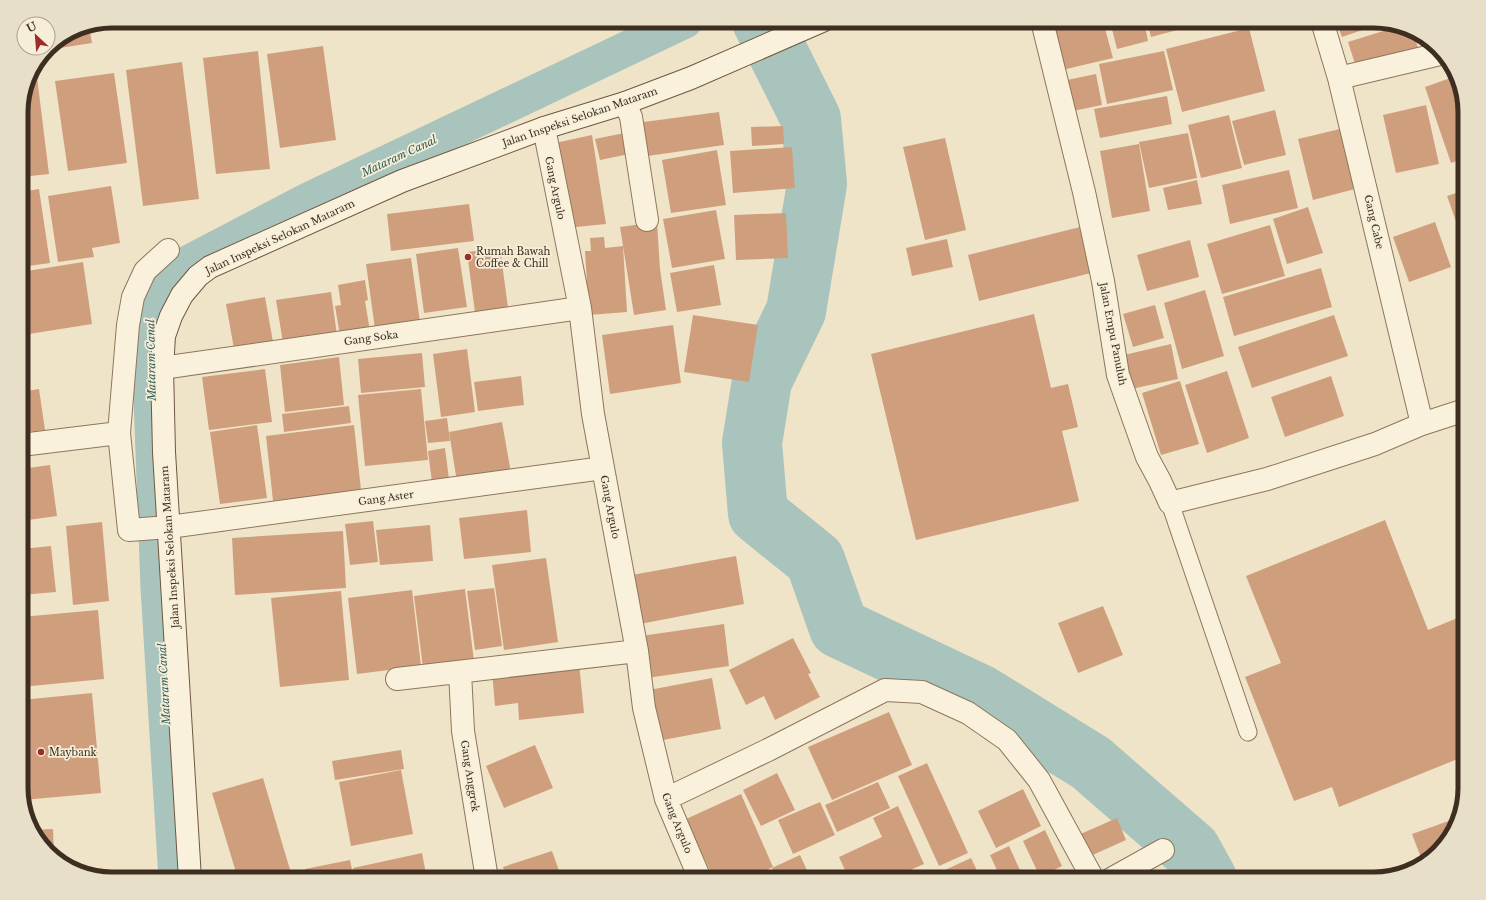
<svg xmlns="http://www.w3.org/2000/svg" width="1486" height="900" viewBox="0 0 1486 900" font-family="'Libre Baskerville',serif">
  <style>
    .lines { fill: none; stroke-linecap: round; stroke-linejoin: round }
    .canal { stroke: #a9c4bc; stroke-width: 35 }
    .river { stroke: #a9c4bc; stroke-width: 60 }
    .building { fill: #cf9f7d }
    .service-casing { stroke: #8d765c; stroke-width: 19 }
    .minor-casing { stroke: #8d765c; stroke-width: 24 }
    .secondary-casing { stroke: #6f573f; stroke-width: 24 }
    .service { stroke: #faf1dc; stroke-width: 17 }
    .minor { stroke: #faf1dc; stroke-width: 22 }
    .secondary { stroke: #faf1dc; stroke-width: 22 }
    .poi-dot { fill: #9e2a2b; stroke: #f7eed8; stroke-width: 1.5 }
    .labels { text-anchor: middle; dominant-baseline: central; stroke-width: 3.5; stroke-linejoin: round; paint-order: stroke }
    .street-label { font-size: 10px; fill: #3d2e20; stroke: #f7eed8 }
    .poi-label { font-size: 10px; fill: #3d2e20; stroke: #f7eed8; text-anchor: start }
    .water-label { font-size: 11px; font-style: italic; fill: #2f5d5a; stroke: #f7eed8 }
    .rim { fill: none; stroke: #3d2e20; stroke-width: 5 }
  </style>
  <rect width="100%" height="100%" fill="#f0e4c8"/>
  <g class="lines">
    <path class="canal" d="M176,879l-18,-291 -10,-271 34,-51 128,-67 375,-178"/>
    <path class="river" d="M762,21l49,98 6,65 -21,127 -34,70 -10,62 6,71 57,46 24,68 142,67 110,68 100,87 16,29"/>
  </g>
  <path class="building" d="M1054,21h24v1l-23,4z
    M1094,21h9l10,37 -55,13 -9,-39z
    M1110,21h34l4,20 -31,8z
    M1147,21h32l2,8 -30,8z
    M1183,21h26l1,3 -25,6z
    M1219,21h27l-25,7z
    M1336,21h38l9,2 -41,14z
    M89,26l3,17 -45,7 31,-22z
    M1396,27l17,5 5,16 -62,19 -8,-25z
    M1249,28l16,63 -83,21 -16,-63z
    M323,46l13,94 -56,8 -13,-94z
    M258,51l12,118 -54,5 -13,-116z
    M1164,51l9,39 -66,14 -8,-40z
    M182,62l17,137 -56,7 -17,-136z
    M114,73l13,90 -59,8 -13,-90z
    M1096,74l6,31 -34,7 -6,-31z
    M1456,76l9,31v51l-14,5 -26,-76z
    M37,77l12,97 -28,3v-70l7,-29z
    M1167,96l5,28 -72,14 -6,-29z
    M1426,105l13,59 -43,9 -13,-58z
    M1275,110l11,45 -42,10 -12,-44z
    M719,112l5,33 -83,12 -5,-34z
    M1229,115l13,53 -41,10 -13,-53z
    M783,126l1,18 -32,2 -1,-19z
    M1340,129l15,60 -42,11 -15,-61z
    M629,132l5,21 -34,7 -5,-21z
    M1188,133l9,45 -48,10 -10,-46z
    M592,135l14,89 -39,4 -12,-85z
    M945,138l21,92 -41,10 -22,-93z
    M1139,144l11,67 -38,7 -12,-67z
    M792,147l3,41 -62,5 -3,-42z
    M717,150l9,55 -55,8 -9,-53z
    M1289,170l9,38 -68,16 -8,-39z
    M1197,180l5,24 -34,6 -5,-22z
    M111,186l9,57 -28,5 2,9 -36,5 -10,-66z
    M39,189l11,74 -29,4v-75z
    M1465,190v57l-18,-51z
    M469,204l5,37 -83,10 -4,-37z
    M1308,207l15,46 -36,11 -14,-45z
    M716,210l9,49 -53,9 -9,-49z
    M786,213l2,45 -52,2 -2,-45z
    M657,222l3,47 6,41 -32,5 -14,-88z
    M1435,222l16,45 -42,15 -16,-45z
    M1270,225l15,51 -63,18 -15,-50z
    M1080,227l11,46 -112,28 -11,-46z
    M604,237l1,11 18,-2 4,66 -38,3 -4,-64h6l-1,-13z
    M947,239l6,28 -41,9 -6,-28z
    M1190,240l9,37 -52,14 -10,-36z
    M458,248l9,59 -43,6 -8,-59z
    M500,248l9,67 -33,5 -9,-68z
    M411,258l9,64 -45,7 -9,-65z
    M83,262l9,62 -63,10 -8,-54v-8z
    M714,265l7,40 -44,7 -7,-39z
    M1321,268l11,39 -98,29 -11,-39z
    M365,280l3,20 -3,1 5,30 -30,5 -5,-30 6,-1 -3,-20z
    M1205,290l19,66 -42,13 -18,-66z
    M331,292l6,43 -54,8 -7,-43z
    M265,297l8,45 -39,7 -8,-45z
    M1155,305l9,33 -31,9 -10,-33z
    M1034,314l17,74 17,-4 10,43 -16,4 17,70 -163,39 -45,-186z
    M693,315l65,10 -9,57 -65,-10z
    M1334,315l14,41 -96,32 -14,-41z
    M673,325l8,58 -71,11 -8,-59z
    M1171,344l7,35 -47,10 -7,-34z
    M467,349l8,63 -34,5 -8,-63z
    M422,353l3,34 -64,6 -3,-34z
    M339,357l5,48 -59,7 -5,-47z
    M21,363l4,23h-4z
    M265,369l7,53 -63,8 -7,-53z
    M1227,371l22,67 -42,15 -22,-68z
    M521,376l3,29 -46,6 -4,-29z
    M1331,376l13,40 -59,21 -14,-40z
    M1180,381l19,63 -38,11 -19,-62z
    M39,389l6,41 -24,3v-41z
    M421,389l7,71 -63,6 -7,-71z
    M349,406l2,17 -67,9 -2,-18z
    M447,418l3,23 -22,2 -3,-22z
    M502,422l9,51 -54,9 -8,-50z
    M257,425l10,73 -47,6 -10,-72z
    M354,425l7,65 -88,11 -7,-65z
    M445,448l5,39 -17,3 -5,-39z
    M50,465l7,51 -36,5v-52z
    M527,510l4,42 -67,7 -5,-41z
    M1385,520l43,110 32,-13 5,14v125l-126,51 -7,-20 -38,14 -49,-124 36,-14 -35,-87z
    M373,521l5,41 -28,3 -5,-41z
    M102,522l7,79 -36,4 -7,-79z
    M430,525l3,36 -53,4 -4,-35z
    M343,531l3,57 -111,7 -3,-57z
    M51,546l5,46 -35,3v-46z
    M736,556l8,48 -104,20 -8,-49z
    M546,558l12,84 -54,8 -12,-85z
    M494,588l8,58 -27,4 -8,-59z
    M465,589l9,72 -51,7 -9,-72z
    M412,590l9,76 -64,8 -9,-76z
    M341,591l8,89 -69,7 -9,-89z
    M1103,606l20,49 -45,18 -20,-50z
    M98,610l6,69 -83,8v-70z
    M724,624l5,42 -82,12 -6,-42z
    M793,638l18,35 -3,1 12,23 -45,23 -11,-24 -18,9 -17,-35z
    M579,663l5,50 -65,7 -1,-17 -23,3 -3,-35z
    M712,678l9,51 -63,12 -9,-51z
    M92,693l9,100 -78,7 -2,-7v-93z
    M889,712l23,53 -80,35 -24,-53z
    M535,745l18,43 -49,20 -18,-42z
    M401,750l3,19 -69,11 -3,-19z
    M927,763l41,90 -29,13 -41,-90z
    M401,770l12,64 -62,12 -12,-64z
    M777,773l18,37 -34,16 -18,-36z
    M263,778l22,75 8,26h-55l-26,-86z
    M878,782l12,26 -53,24 -12,-27z
    M1023,789l18,37 -45,22 -18,-37z
    M741,794l32,73 -27,12h-32l-28,-60z
    M820,802l15,33 -42,19 -15,-34z
    M898,806l26,58 -25,11 2,4h-52l-10,-22 43,-20 -9,-19z
    M1117,818l9,22 -40,18 -10,-22z
    M1457,818l-4,15 -30,30 -11,-29z
    M53,829l1,25 -21,-21 -1,-3z
    M1045,830l17,36 -22,11 -17,-36z
    M1009,846l15,33h-23l-11,-24z
    M552,851l10,28h-55l-4,-12z
    M422,853l5,26h-71l-3,-11z
    M800,855l11,24h-34l-5,-11z
    M971,858l10,21h-32l-4,-9z
    M350,860l4,19h-48l-1,-10z
    M1065,871l4,8h-21z
    M773,873l2,6h-15z
    M944,873l3,6h-16z"/>
  <g class="lines">
    <defs>
      <path id="service" d="M1170,503l78,229"/>
      <path id="minor" d="M1042,21l42,171 19,89 15,94 29,82 13,24 10,22 97,-24 108,-35 47,-20 43,-14
        M1322,21l17,57 83,346
        M1339,78l101,-24
        M625,103l6,14 16,103
        M544,128l36,180 13,106 44,237 7,57 22,91 34,80
        M168,250l-23,21 -12,26 -5,28 -9,108 10,97 40,-3 434,-59
        M162,368l418,-60
        M21,445l98,-12
        M460,672l3,59 24,148
        M397,679l240,-28
        M666,799l102,-49 117,-60 37,2 46,21 39,27 32,40 54,99
        M1111,879l52,-29"/>
      <path id="secondary" d="M190,879l-26,-427 -2,-84 2,-32 7,-20 11,-21 16,-19 12,-9 192,-86 142,-53 81,-25 66,-25 131,-57"/>
    </defs>
    <use href="#service" class="service-casing"/>
    <use href="#minor" class="minor-casing"/>
    <use href="#secondary" class="secondary-casing"/>
    <use href="#service" class="service"/>
    <use href="#minor" class="minor"/>
    <use href="#secondary" class="secondary"/>
  </g>
  <g class="poi-dot">
    <circle cx="468" cy="257" r="4"/>
    <circle cx="41" cy="752" r="4"/>
  </g>
  <g class="labels">
    <g class="street-label">
      <text transform="translate(580 117) rotate(-19)">Jalan Inspeksi Selokan Mataram</text>
      <text transform="translate(555 188) rotate(78)">Gang Argulo</text>
      <text transform="translate(1374 222) rotate(77)">Gang Cabe</text>
      <text transform="translate(280 237) rotate(-25)">Jalan Inspeksi Selokan Mataram</text>
      <text transform="translate(1113 334) rotate(79)">Jalan Empu Panuluh</text>
      <text transform="translate(371 338) rotate(-8)">Gang Soka</text>
      <text transform="translate(386 498) rotate(-8)">Gang Aster</text>
      <text transform="translate(610 507) rotate(79)">Gang Argulo</text>
      <text transform="translate(170 547) rotate(-94)">Jalan Inspeksi Selokan Mataram</text>
      <text transform="translate(470 776) rotate(81)">Gang Anggrek</text>
      <text transform="translate(677 823) rotate(68)">Gang Argulo</text>
    </g>
    <g class="poi-label">
      <text x="476" y="251">Rumah Bawah<tspan x="476" dy="12">Coffee &amp; Chill</tspan></text>
      <text x="49" y="752">Maybank</text>
    </g>
    <g class="water-label">
      <text transform="translate(399 156) rotate(-25)">Mataram Canal</text>
      <text transform="translate(151 360) rotate(-91)">Mataram Canal</text>
      <text transform="translate(164 684) rotate(-93)">Mataram Canal</text>
    </g>
  </g>
  <path d="M0 0H1486V900H0ZM112 28H1374A84 84 0 0 1 1458 112V788A84 84 0 0 1 1374 872H112A84 84 0 0 1 28 788V112A84 84 0 0 1 112 28Z" fill="#e8dfc9" fill-rule="evenodd"/>
  <path class="rim" d="M112 28H1374A84 84 0 0 1 1458 112V788A84 84 0 0 1 1374 872H112A84 84 0 0 1 28 788V112A84 84 0 0 1 112 28Z"/>
  <g transform="translate(36 36) rotate(334)"><circle r="19" fill="#f7eed8" stroke="#ada18e"/>
  <path d="M0-3L7 15L0 10L-7 15Z" fill="#9e2a2b"/>
  <text y="-6" font-size="11" font-weight="bold" text-anchor="middle" fill="#3d2e20">U</text>
  </g>
</svg>
